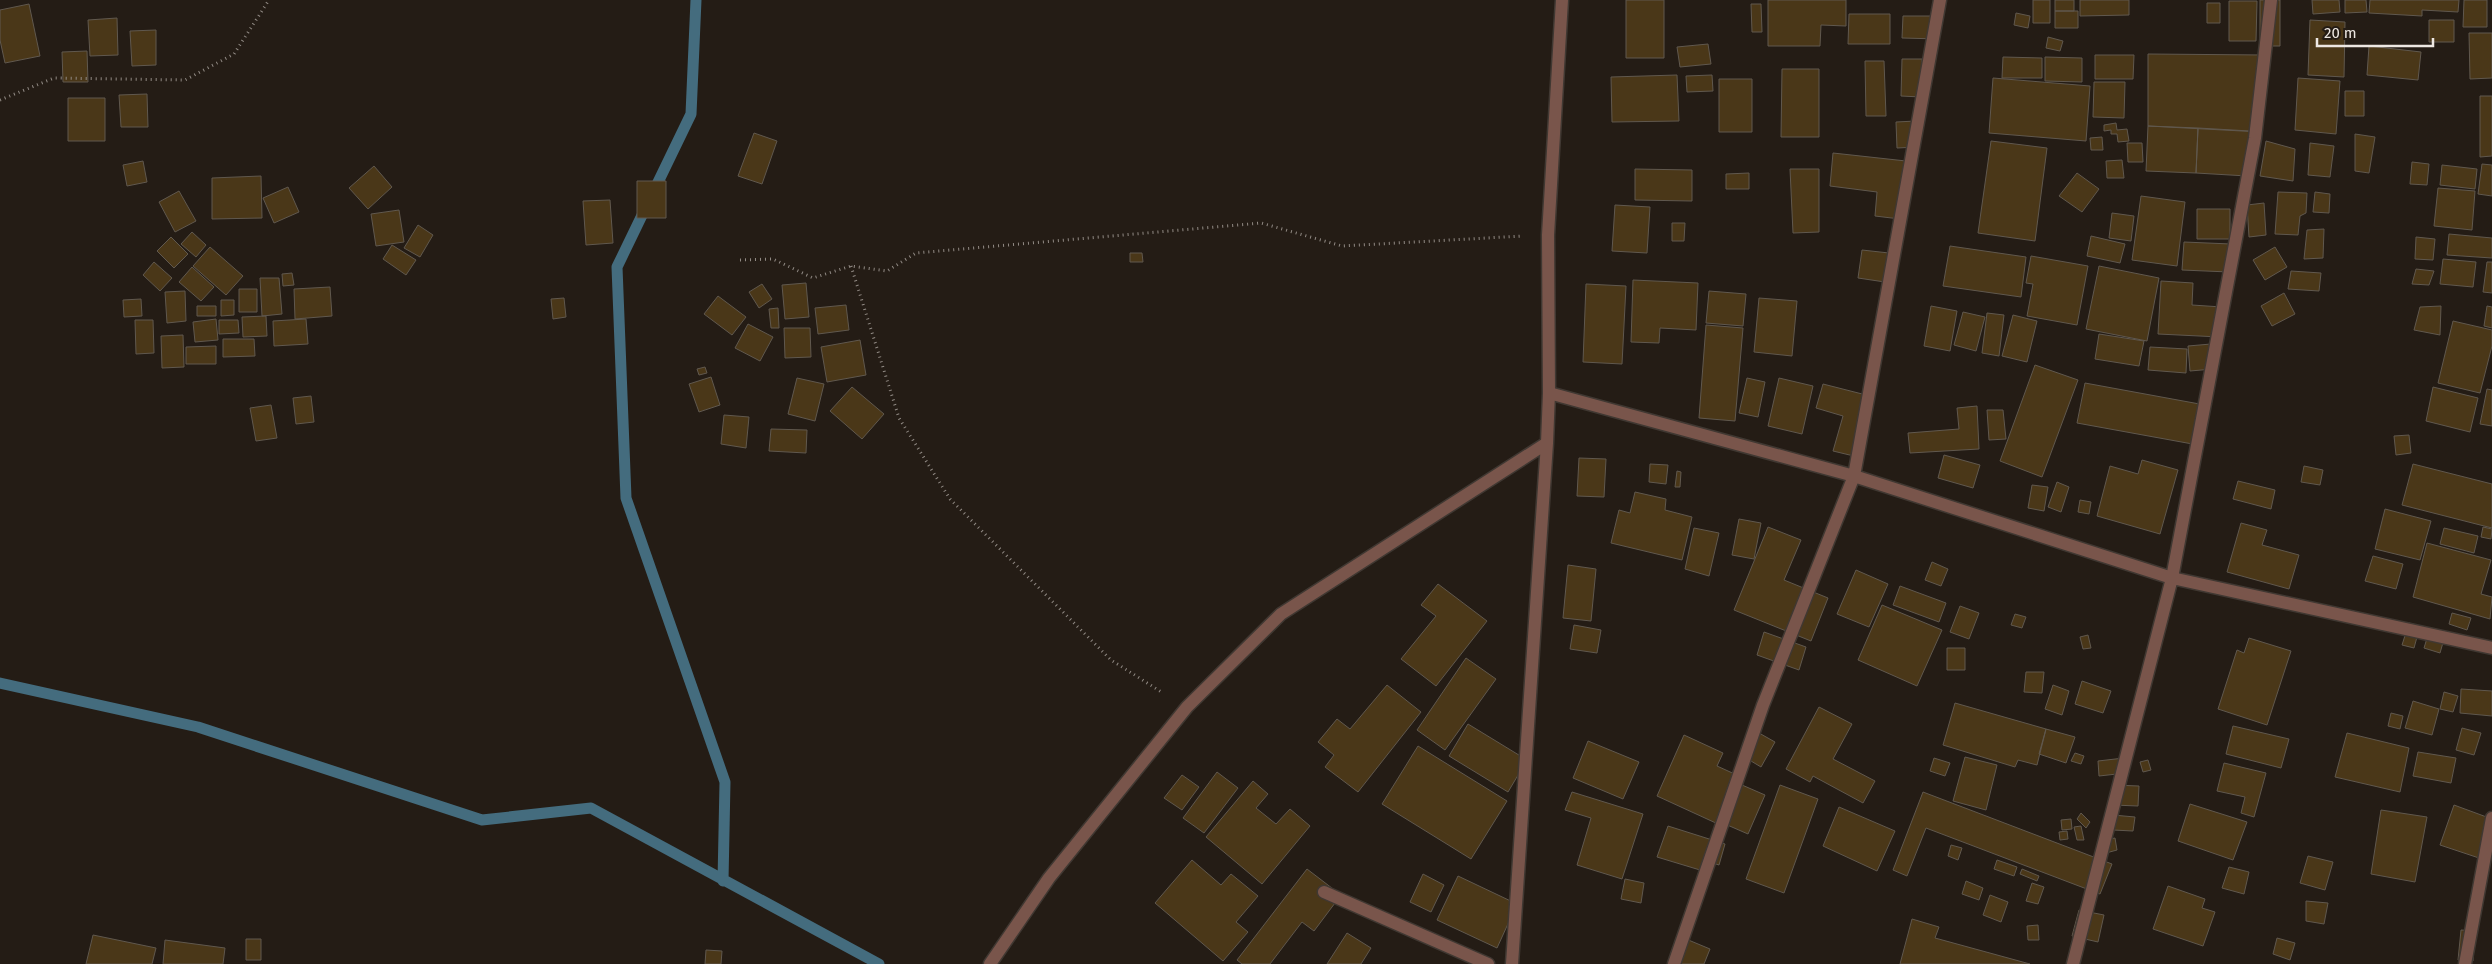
<svg xmlns="http://www.w3.org/2000/svg" width="2492" height="964" viewBox="0 0 2492 964" font-family="'Fira Sans',sans-serif">
  <style>
    .lines { fill: none; stroke-linecap: round; stroke-linejoin: round }
    .stream { stroke: #446c7e; stroke-width: 11 }
    .building { fill: #4a3718; stroke: #60584e }
    .lane-casing { stroke: #403832; stroke-width: 15 }
    .street-casing { stroke: #403832; stroke-width: 15 }
    .path { stroke: #928b85; stroke-width: 3; stroke-dasharray: 1 4; stroke-linecap: butt }
    .lane { stroke: #79554b; stroke-width: 12 }
    .street { stroke: #79554b; stroke-width: 12 }
  </style>
  <rect width="100%" height="100%" fill="#241c15"/>
  <g class="lines">
    <path class="stream" d="M696,0l-5,114 -74,153 9,231 99,284 -2,99
      M0,683l198,44 284,93 109,-12 288,156"/>
  </g>
  <path class="building" d="M1626,0h38v58h-38z
    M1768,0h78v26l-25,-1 -1,21h-52z
    M2033,0h17v23h-17z
    M2055,0h19v11h-19z
    M2080,0h49v15l-49,1z
    M2260,0h20v46h-20z
    M2312,0h27l1,12 -27,2z
    M2345,0h21l1,12 -22,1z
    M2370,0h89l-1,12 -36,-2v6l-53,-3z
    M2464,0h23v27h-24z
    M2229,1h28l-1,40h-27z
    M2207,3h13v20h-13z
    M29,4l11,52 -35,7 -5,-23v-30z
    M1751,4h10l1,28h-10z
    M2055,11h23v17h-23z
    M2016,13l14,3 -2,12 -14,-3z
    M1849,14h41v30h-42z
    M1903,16h36v23l-37,-1z
    M117,18l1,37 -28,1 -2,-36z
    M2310,20l35,2 -1,55 -36,-2z
    M2429,20h25v22h-25z
    M156,30v35l-24,1 -2,-35z
    M2469,33h23v45l-22,1z
    M2048,37l15,4 -3,10 -14,-3z
    M1708,44l3,20 -31,3 -3,-20z
    M2369,46l52,6 -3,28 -51,-5z
    M87,51l1,31h-25l-1,-30z
    M2148,54l117,1 -4,77 -113,-6z
    M2095,55h39l-1,24h-38z
    M2003,57l39,1v20h-40z
    M2045,57l37,1v24l-37,-1z
    M1902,59h20l-1,38 -20,-1z
    M1865,61h19l2,55h-20z
    M1782,69h37v68h-38z
    M1677,75l2,46 -67,1 -1,-45z
    M1712,75l1,16 -26,1 -1,-16z
    M1993,78l97,8 -4,55 -97,-8z
    M2298,78l42,3 -4,53 -41,-4z
    M1719,79h33v53h-33z
    M2094,82h31l-1,36 -31,-1z
    M2345,91h19v25h-19z
    M147,94l1,33h-27l-2,-32z
    M2480,96h12v60l-12,1z
    M68,98h37v43h-37z
    M1916,121l1,26 -20,1 -1,-26z
    M2116,123l1,7 10,-1 2,12 -11,1 -1,-8h-6v-4l-7,1v-6z
    M2148,126l50,2 -2,45 -50,-2z
    M2198,128l52,3 -3,45 -51,-3z
    M754,133l23,8 -15,43 -24,-8z
    M2355,134l20,3 -6,36 -14,-2z
    M2102,137l1,13h-12l-1,-12z
    M1991,141l56,7 -12,93 -57,-8z
    M2266,141l29,8 -2,32 -33,-5z
    M2127,143h15l1,19h-15z
    M2310,143l24,3 -4,31 -22,-2z
    M1833,153l73,8 -6,58 -25,-3 2,-24 -47,-6z
    M2122,160l2,18h-17l-1,-17z
    M143,161l4,21 -20,4 -4,-21z
    M2412,162l17,2 -2,21 -17,-1z
    M2482,164l10,1v31l-14,-2z
    M2442,165l35,4 -2,20 -35,-4z
    M374,166l18,21 -24,22 -19,-21z
    M1635,169l57,1v31l-57,-1z
    M1790,169h29v63l-26,1z
    M1749,173v16h-23v-15z
    M2077,173l22,16 -17,23 -23,-16z
    M261,176l1,42 -50,1v-41z
    M637,181h29v37h-29z
    M288,187l11,25 -25,11 -11,-25z
    M2438,188l37,3 -3,39 -38,-4z
    M179,191l17,30 -21,11 -16,-30z
    M2278,192l29,1 -1,20 -6,3 -2,19 -23,-1z
    M2315,192l15,2 -1,19 -16,-1z
    M2141,196l44,6 -8,64 -45,-6z
    M610,200l3,43 -27,2 -3,-44z
    M2264,203l2,32 -17,2 -2,-32z
    M1615,205l35,2 -3,46 -35,-2z
    M2197,209h33v30h-33z
    M399,210l5,32 -28,4 -5,-32z
    M2112,213l22,3 -3,25 -22,-3z
    M1672,223h13l-1,18h-12z
    M418,225l15,10 -13,22 -16,-9z
    M2324,229l-1,29 -19,1 3,-29z
    M192,232l14,13 -10,12 -15,-13z
    M2449,234l43,4v20l-45,-3z
    M2091,236l34,8 -5,19 -33,-7z
    M171,237l17,17 -14,14 -17,-17z
    M2416,237l19,2 -2,21 -18,-1z
    M2184,242l47,2 -2,28 -47,-2z
    M392,245l24,15 -10,15 -23,-16z
    M1950,246l76,11 -5,40 -78,-11z
    M210,247l33,29 -17,19 -33,-29z
    M2275,247l12,20 -22,13 -12,-20z
    M1862,250l27,3 -4,29 -27,-4z
    M1130,253h12l1,9h-13z
    M2031,256l57,10 -11,59 -50,-9 6,-32 -7,-1z
    M2443,259l33,3 -3,25 -33,-3z
    M154,262l18,16 -12,13 -17,-16z
    M2487,262h5v31l-9,-1z
    M2099,266l60,12 -12,63 -61,-12z
    M192,267l22,20 -13,14 -22,-19z
    M2416,269l18,2 -5,14 -17,-1z
    M2291,271l30,2 -2,18 -31,-2z
    M292,273l2,12 -11,1 -1,-12z
    M260,278h19l3,36 -20,2z
    M1633,280l65,3 -2,47 -36,-2 -1,15 -28,-1z
    M2161,281l32,2 -1,22 30,2 -2,30 -62,-3z
    M806,283l3,34 -24,2 -3,-34z
    M762,284l10,15 -13,9 -10,-16z
    M1586,284l40,2 -4,78 -39,-2z
    M330,287l2,29 -37,3 -1,-30z
    M239,289h18v23h-18z
    M185,291l1,30 -19,2 -2,-31z
    M1709,291l37,3 -3,32 -37,-3z
    M2284,293l11,21 -23,12 -11,-20z
    M718,296l28,21 -14,18 -28,-21z
    M564,298l2,19 -13,2 -2,-20z
    M1759,298l38,3 -5,55 -38,-4z
    M141,299l1,17 -18,1 -1,-17z
    M221,300h13v15l-13,1z
    M846,305l3,25 -31,4 -3,-26z
    M197,306h19v10h-19z
    M1931,306l26,5 -7,40 -26,-5z
    M2441,306l-1,29 -26,-5 6,-23z
    M2487,306l5,1v21l-8,-2z
    M778,308l1,20h-8l-2,-19z
    M1963,312l22,5 -9,34 -22,-6z
    M1987,313l17,2 -5,41 -17,-3z
    M2013,315l24,6 -10,41 -25,-6z
    M266,316l1,20 -24,1 -1,-20z
    M216,319l2,21 -23,2 -2,-20z
    M306,319l2,25 -34,2 -1,-25z
    M135,320h18l1,33 -18,1z
    M219,320h19l1,13 -20,1z
    M2453,321l39,9v16l-12,47 -42,-10z
    M748,324l25,13 -13,24 -25,-13z
    M1706,325l37,3 -8,93 -36,-3z
    M784,328h26l1,29 -26,1z
    M2099,334l45,7 -5,25 -44,-7z
    M183,335l1,32 -22,1 -1,-32z
    M223,339h31l1,17 -32,1z
    M860,340l6,35 -39,7 -6,-35z
    M2211,344l2,25 -23,2 -2,-25z
    M216,346v18h-30v-17z
    M2150,347l37,2 -1,24 -38,-3z
    M2035,365l43,15 -36,97 -42,-16z
    M705,367l2,6 -8,2 -2,-6z
    M711,377l9,28 -21,7 -10,-28z
    M797,378l27,6 -9,37 -27,-7z
    M1747,378l18,4 -7,35 -19,-4z
    M1779,378l34,8 -11,48 -34,-8z
    M2085,383l120,22 -7,40 -121,-22z
    M1823,384l51,13 -16,60 -25,-6 10,-35 -27,-8z
    M852,387l32,27 -22,25 -32,-28z
    M2433,387l45,11 -8,34 -44,-11z
    M2487,389l5,1v36l-12,-2z
    M311,396l3,26 -18,2 -3,-26z
    M271,405l6,33 -21,3 -6,-33z
    M1977,406l2,43 -69,4 -2,-20 51,-4 -2,-21z
    M1987,410h16l3,29 -17,1z
    M724,415l25,2 -3,31 -25,-4z
    M771,429l36,1 -1,23 -37,-2z
    M2409,435l2,18 -15,2 -2,-19z
    M1944,455l36,10 -7,23 -35,-10z
    M1579,458l27,1 -2,38 -27,-1z
    M2142,460l36,10 -18,64 -63,-18 13,-50 28,8z
    M1650,464l18,1 -2,19 -17,-2z
    M2413,464l79,20v44l-90,-23z
    M2304,466l19,4 -3,15 -19,-3z
    M1677,471l4,1 -1,15h-5z
    M2238,481l37,9 -4,19 -38,-10z
    M2057,482l12,5 -8,25 -13,-5z
    M2032,485l16,2 -4,24 -16,-3z
    M1635,492l31,7 -1,11 27,7 -10,43 -71,-17 8,-33 11,3z
    M2080,500l11,2 -2,12 -11,-2z
    M2385,509l46,12 -11,39 -45,-11z
    M1739,519l22,4 -7,36 -22,-4z
    M2241,523l26,7 -5,15 37,10 -10,34 -62,-17z
    M1768,527l33,13 -17,40 44,18 -17,43 -77,-31z
    M2483,527l9,2 -1,10 -10,-2z
    M1694,528l25,5 -10,43 -24,-7z
    M2444,528l34,8 -4,17 -34,-9z
    M2427,543l64,17 -10,34 11,3 -2,22 -77,-22z
    M2373,556l30,8 -7,25 -31,-8z
    M1932,562l16,7 -7,17 -16,-6z
    M1568,565l28,4 -5,52 -28,-3z
    M1856,570l32,14 -19,43 -32,-13z
    M1438,584l49,37 -51,65 -35,-27 35,-43 -15,-11z
    M1900,586l46,17 -7,19 -46,-17z
    M1882,605l60,25 -25,56 -59,-26z
    M1960,606l19,7 -10,26 -19,-7z
    M2452,613l19,5 -4,12 -18,-6z
    M2015,614l11,3 -4,11 -11,-3z
    M2409,623l11,3 -6,22 -12,-3z
    M1574,625l27,5 -4,23 -27,-4z
    M1764,632l42,15 -7,23 -42,-15z
    M2088,635l3,13 -8,1 -3,-12z
    M2428,635l16,4 -4,14 -16,-5z
    M2249,638l42,13 -24,74 -49,-16 19,-59 7,3z
    M1947,648h18v22h-18z
    M1466,658l30,21 -51,71 -28,-20z
    M2026,672h18l-2,21 -18,-1z
    M2082,681l29,10 -8,22 -28,-9z
    M1387,685l34,27 -63,80 -33,-25 9,-12 -16,-13 19,-23 13,10z
    M2053,685l16,6 -7,24 -17,-6z
    M2461,689l31,2v25l-32,-3z
    M2444,692l14,4 -5,16 -13,-3z
    M2413,701l26,8 -7,26 -27,-7z
    M1955,703l91,26 -9,36 -19,-5 -3,7 -72,-22z
    M1819,707l33,17 -19,35 42,22 -12,22 -50,-27 -3,6 -24,-13z
    M2391,713l12,3 -3,13 -12,-3z
    M1468,724l59,36 -19,32 -59,-36z
    M2233,726l56,13 -8,29 -55,-14z
    M2462,728l19,5 -7,22 -18,-5z
    M2046,729l29,8 -9,26 -27,-9z
    M1759,733l16,9 -14,25 -15,-9z
    M2347,733l62,15 -9,44 -65,-15z
    M1684,735l39,18 -6,13 22,10 -21,48 -61,-28z
    M1588,741l51,21 -16,37 -50,-21z
    M1418,746l89,55 -36,58 -89,-55z
    M2418,752l38,6 -5,25 -38,-7z
    M2075,753l9,3 -3,8 -10,-3z
    M1965,757l32,8 -11,45 -33,-9z
    M1934,758l16,5 -5,13 -15,-5z
    M2124,758l2,15 -27,3 -1,-15z
    M2148,760l3,10 -8,2 -3,-10z
    M2224,763l42,10 -12,44 -13,-4 4,-16 -28,-6z
    M1217,772l21,16 -34,45 -21,-15z
    M1182,775l17,12 -17,23 -18,-12z
    M1253,781l15,13 -12,14 20,16 14,-15 20,17 -48,58 -56,-47z
    M1742,785l23,10 -17,39 -23,-10z
    M1780,785l38,14 -34,94 -38,-14z
    M2113,785l26,1 -1,20 -25,-1z
    M1572,792l71,22 -21,65 -45,-14 14,-47 -26,-8z
    M1923,792l189,72 -12,30 -174,-66 -19,48 -14,-6z
    M2190,804l57,18 -14,38 -55,-19z
    M2454,805l38,14 -7,41 -45,-15z
    M1839,807l56,24 -18,40 -54,-25z
    M2381,810l46,7 -12,65 -44,-8z
    M2081,813l9,9 -4,6 -9,-9z
    M2113,815l22,2 -2,14 -20,-1z
    M2071,819l1,10 -10,1 -1,-10z
    M1668,826l57,18 -6,21 -16,-5 -3,10 -43,-13z
    M2081,826l3,14h-7l-3,-13z
    M2067,831l1,8 -8,1 -1,-8z
    M2115,838l2,12 -11,3 -2,-13z
    M1951,845l11,3 -4,12 -10,-4z
    M2308,856l25,6 -8,28 -25,-7z
    M1192,860l29,25 10,-11 27,22 -22,26 12,10 -25,29 -68,-58z
    M1997,860l20,7 -3,9 -20,-7z
    M2229,867l20,5 -5,22 -22,-6z
    M1307,869l34,26 -27,36 -12,-9 -32,42h-28l-5,-4z
    M2022,869l17,7 -2,5 -17,-7z
    M1423,874l21,11 -13,27 -21,-10z
    M1458,876l59,28 -20,44 -60,-28z
    M1625,879l19,4 -3,20 -20,-4z
    M1966,881l17,7 -4,12 -17,-6z
    M2032,883l12,4 -6,17 -12,-3z
    M2168,886l37,13 -3,9 13,4 -12,34 -50,-17z
    M1990,895l18,7 -7,20 -18,-7z
    M2306,901l22,2 -4,21 -18,-3z
    M2079,910l25,5 -6,27 -26,-6z
    M1912,919l27,8 -4,11 95,26h-130z
    M2038,925l1,15h-11l-1,-14z
    M2461,930l14,1 -2,30 -15,-1z
    M1347,933l24,15 -10,16h-34z
    M93,935l63,13 -4,16h-66z
    M2277,938l18,5 -5,17 -17,-6z
    M246,939h15v21h-15z
    M1686,939l24,10 -6,15h-29z
    M165,940l60,8 -2,16h-60z
    M706,950l16,1 -1,13h-16z"/>
  <g class="lines">
    <defs>
      <path id="lane" d="M1324,892l164,72
        M1674,964l89,-259 91,-229"/>
      <path id="street" d="M1549,393l305,83 318,102 320,70
        M1854,476l86,-476
        M990,964l59,-86 138,-171 94,-93 266,-171
        M1512,964l35,-521 2,-50 -1,-158 14,-235
        M2073,964l99,-386 83,-440 16,-138
        M2465,964l27,-146"/>
    </defs>
    <use href="#lane" class="lane-casing"/>
    <use href="#street" class="street-casing"/>
    <path class="path" d="M0,100l54,-22 131,2 49,-26 35,-54
      M740,260l33,-1 40,19 38,-12 36,5 29,-18 345,-30 81,23 181,-10
      M851,266l48,152 51,81 161,161 52,33"/>
    <use href="#lane" class="lane"/>
    <use href="#street" class="street"/>
  </g>
  <path d="M2317 38v8h116v-8" fill="none" stroke="#ede7e2" stroke-width="2.5"/>
  <text x="2324" y="38" font-size="15" fill="#ede7e2" stroke="#241c15" stroke-width="4" paint-order="stroke">20 m</text>
</svg>
